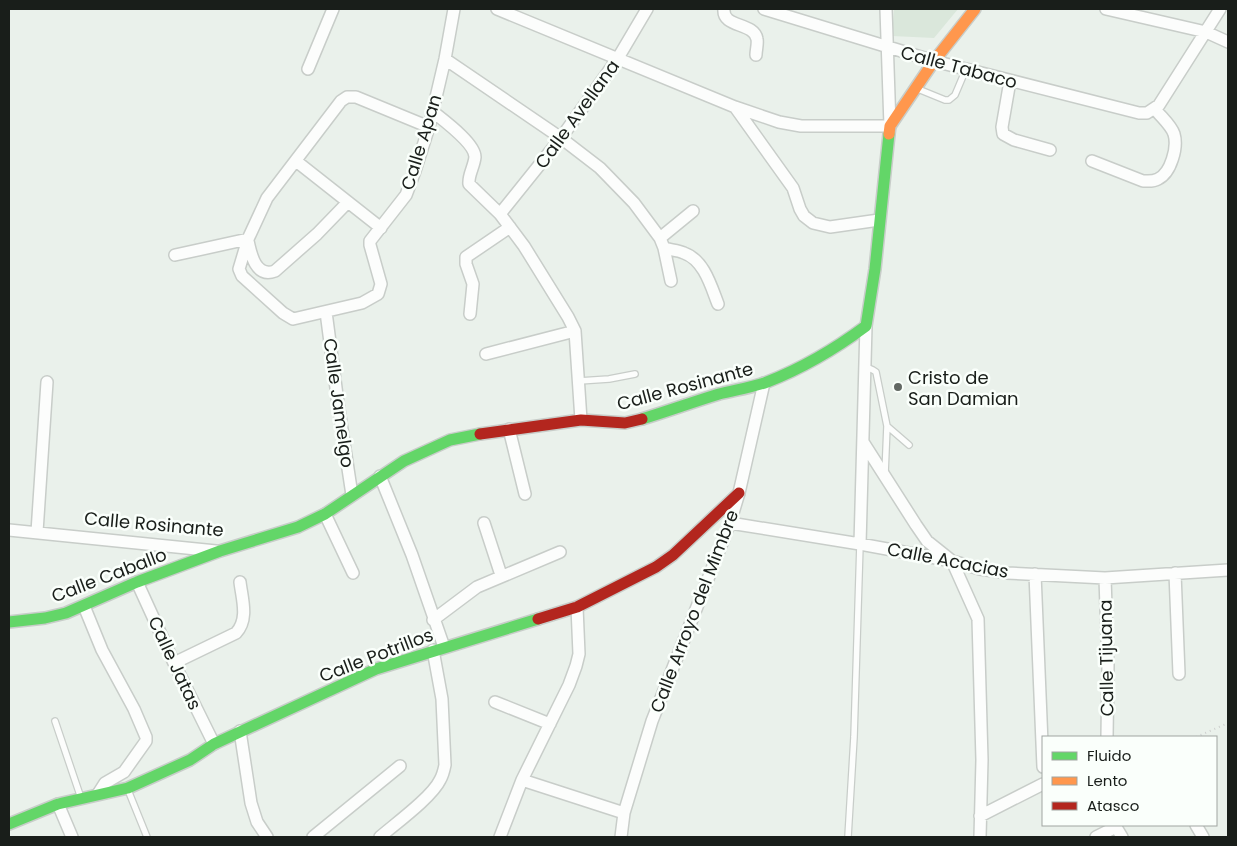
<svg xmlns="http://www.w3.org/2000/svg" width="1237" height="846" viewBox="0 0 1237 846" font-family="Poppins,sans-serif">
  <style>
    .built { fill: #dae7db }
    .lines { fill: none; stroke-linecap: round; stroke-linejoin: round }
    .lane-casing { stroke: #c8cdc9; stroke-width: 8 }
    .street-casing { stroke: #c8cdc9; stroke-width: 14 }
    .fast-casing { stroke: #c8cdc9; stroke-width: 14 }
    .slow-casing { stroke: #c8cdc9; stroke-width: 14 }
    .jam-casing { stroke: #c8cdc9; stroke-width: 14 }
    .path { stroke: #cdcfce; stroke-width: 2; stroke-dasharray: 1 4; stroke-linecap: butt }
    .lane { stroke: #fcfdfc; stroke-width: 5.5 }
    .street { stroke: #fcfdfc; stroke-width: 11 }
    .fast { stroke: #63d668; stroke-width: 11 }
    .slow { stroke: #ff974d; stroke-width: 11 }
    .jam { stroke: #b3261e; stroke-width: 11 }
    .poi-dot { fill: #626863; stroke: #fafffb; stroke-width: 2 }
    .labels { text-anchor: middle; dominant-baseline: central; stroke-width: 5; stroke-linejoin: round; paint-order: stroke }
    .street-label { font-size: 18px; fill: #191e1a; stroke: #fafffb }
    .poi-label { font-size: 18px; fill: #191e1a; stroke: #fafffb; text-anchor: start }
  </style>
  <rect width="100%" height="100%" fill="#eaf1eb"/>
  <path class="built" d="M894,9h64l-24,29 -42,-2z"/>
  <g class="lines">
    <defs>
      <path id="lane" d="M918,89l27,11h4l6,-5 11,-26
        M866,367l7,3 3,2 11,54 22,19
        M579,381l30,-2 26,-5
        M885,474l2,-48
        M55,721l26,77
        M128,790l19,47
        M848,837l6,-100 6,-193"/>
      <path id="street" d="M497,9l238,98 58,81 7,21 4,7 9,7 17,4 49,-7
        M724,9c-2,19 30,13 33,30 1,5 -1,11 -1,16
        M764,9l170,52 205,52h8l12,-8 61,-96
        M1106,9l100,23 22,10
        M445,59l116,79 39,30 34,35 26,35 4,10 7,33
        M308,69l25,-60
        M1010,81l-8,46 1,7 11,6 36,10
        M735,107l44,15 22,4h89l-4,-117
        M432,111c11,9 43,32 43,46 -1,10 -7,18 -6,27l31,30 24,32 44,71 7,14 6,89
        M429,127l-73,-30h-9l-6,4 -74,97 -19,41 -9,30 3,7 41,37 10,6 69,-16 16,-9 3,-10 -11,-39v-4l36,-46 9,-24 14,-44 16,-68 9,-50
        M296,161l85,67
        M1092,161l51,20c5,0 10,1 15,-2 13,-6 20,-32 16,-45 -3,-9 -13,-17 -19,-25
        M500,214l61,-76 57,-80 29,-49
        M660,238l33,-27
        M248,241c3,14 8,37 27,30l42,-37 31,-32
        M664,248c6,2 14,2 20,5 20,7 27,33 34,51
        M175,255l73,-16
        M326,312l12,91 14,92
        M470,314l3,-30 -7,-20v-7l44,-30
        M486,354l89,-23
        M509,429l16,65
        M863,442l53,83 11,16 25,20 26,58 4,141 -2,77
        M380,476l32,79 32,92
        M325,514l28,59
        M484,523l17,52
        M730,523l130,21 92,17 28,8 27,4 98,5 123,-8
        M9,530l207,21
        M37,532l10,-150
        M860,544l6,-218
        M1175,573l4,101
        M1035,574l8,193
        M1105,578l3,87 -1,72
        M137,582l37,81 40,81
        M84,606l18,44 32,59 12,28v4l-22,31 -19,11 -7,11
        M433,620l44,-33 83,-35
        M174,663l62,-30c13,-14 6,-34 4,-51
        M495,702l55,22
        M240,731l11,72 6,19 10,15
        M522,780l102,33
        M58,804l14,33
        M980,816l63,-32
        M1196,825l7,12
        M313,837l87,-71
        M380,837c15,-13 52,-40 60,-57 3,-5 4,-10 5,-15l-3,-66 -9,-49
        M500,837l22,-57 47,-95 7,-19 3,-12 -2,-47
        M621,837l3,-24 28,-92 78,-198 9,-30 25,-110
        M1096,837l20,-10 6,10"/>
      <path id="fast" d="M642,419c26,-8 51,-17 77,-25 15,-4 32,-6 48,-12 36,-14 68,-33 99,-56l9,-57 14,-135
        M9,622l36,-4 21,-5 71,-31 83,-31 78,-24 27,-13 79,-53 46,-21 30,-6
        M9,824l49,-20 70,-16 62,-28 24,-16 162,-75 162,-50"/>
      <path id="slow" d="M889,134l1,-8 44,-65 41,-52"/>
      <path id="jam" d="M480,434l101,-14 44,3 17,-4
        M538,619l39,-12 79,-40 17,-12 66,-62"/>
    </defs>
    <use href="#lane" class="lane-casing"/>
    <use href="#street" class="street-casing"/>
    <use href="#fast" class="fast-casing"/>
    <use href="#slow" class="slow-casing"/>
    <use href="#jam" class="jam-casing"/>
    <path class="path" d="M1196,737l32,-14"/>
    <use href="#lane" class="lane"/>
    <use href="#street" class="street"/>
    <use href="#fast" class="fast"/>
    <use href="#slow" class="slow"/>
    <use href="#jam" class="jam"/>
  </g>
  <circle class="poi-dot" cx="898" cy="387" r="5"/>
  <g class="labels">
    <g class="street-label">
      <text transform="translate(959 67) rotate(15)">Calle Tabaco</text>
      <text transform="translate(577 114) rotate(-54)">Calle Avellana</text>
      <text transform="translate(421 142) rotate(-73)">Calle Apan</text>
      <text transform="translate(685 386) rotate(-15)">Calle Rosinante</text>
      <text transform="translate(339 403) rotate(82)">Calle Jamelgo</text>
      <text transform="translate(154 524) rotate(5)">Calle Rosinante</text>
      <text transform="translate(948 560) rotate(11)">Calle Acacias</text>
      <text transform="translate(109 575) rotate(-21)">Calle Caballo</text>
      <text transform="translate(694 611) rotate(-69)">Calle Arroyo del Mimbre</text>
      <text transform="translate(376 655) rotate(-21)">Calle Potrillos</text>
      <text transform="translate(1106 658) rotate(-91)">Calle Tijuana</text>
      <text transform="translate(175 663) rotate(65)">Calle Jatas</text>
    </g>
    <g class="poi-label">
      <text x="908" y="377">Cristo de<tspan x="908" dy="21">San Damian</tspan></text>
    </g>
  </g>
  <rect width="1237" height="846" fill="none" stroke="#191e1a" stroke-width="20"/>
  <rect x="1042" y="736" width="175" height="90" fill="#fafffb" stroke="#a0a5a1"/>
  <rect x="1052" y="752" width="25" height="8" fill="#63d668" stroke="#a0a5a1"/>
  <text x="1087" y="761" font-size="15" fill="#191e1a">Fluido</text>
  <rect x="1052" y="777" width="25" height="8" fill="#ff974d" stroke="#a0a5a1"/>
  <text x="1087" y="786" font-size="15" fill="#191e1a">Lento</text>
  <rect x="1052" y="802" width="25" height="8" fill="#b3261e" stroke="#a0a5a1"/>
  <text x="1087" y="811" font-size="15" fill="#191e1a">Atasco</text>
</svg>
